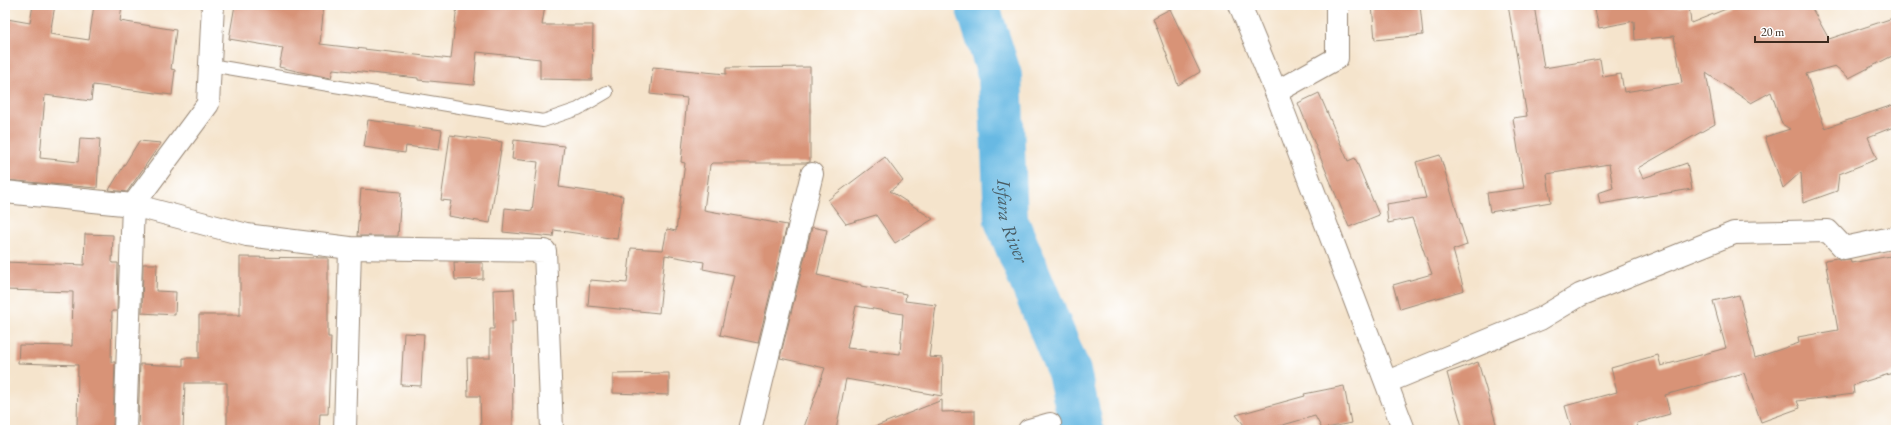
<svg xmlns="http://www.w3.org/2000/svg" width="1901" height="435" viewBox="0 0 1901 435" font-family="'EB Garamond',serif">
  <style>
    .lines { fill: none; stroke-linecap: round; stroke-linejoin: round }
    .river { stroke: #67b9e3; stroke-width: 44 }
    .building { fill: #d89377; fill-rule: evenodd }
    .service-casing { stroke: #988775; stroke-width: 14 }
    .minor-casing { stroke: #988775; stroke-width: 24 }
    .primary-casing { stroke: #988775; stroke-width: 24 }
    .service { stroke: #fff; stroke-width: 12 }
    .minor { stroke: #fff; stroke-width: 22 }
    .primary { stroke: #fff; stroke-width: 22 }
    .labels { text-anchor: middle; dominant-baseline: central; stroke-width: 4; stroke-linejoin: round; paint-order: stroke }
    .water-label { font-size: 19px; font-style: italic; fill: #4a5c63; stroke: #fff }
  </style>
  <rect width="100%" height="100%" fill="#fff"/>
  <filter id="ink" filterUnits="userSpaceOnUse"><feTurbulence type="fractalNoise" baseFrequency=".025" numOctaves="2"/><feDisplacementMap in="SourceGraphic" scale="8" xChannelSelector="R" yChannelSelector="G"/><feConvolveMatrix kernelMatrix="1 2 1 2 8 2 1 2 1" color-interpolation-filters="sRGB"/></filter>
  <filter id="wash" filterUnits="userSpaceOnUse"><feTurbulence type="fractalNoise" baseFrequency=".012" numOctaves="4" result="noise"/><feDisplacementMap in="SourceGraphic" scale="16" xChannelSelector="R" yChannelSelector="G"/><feGaussianBlur stdDeviation="0.9" result="paint"/><feColorMatrix in="noise" values="0 0 0 0 0 0 0 0 0 0 0 0 0 0 0 0 0 1.4 0 .05"/><feComposite in="paint" operator="in"/></filter>
  <g filter="url(#wash)">
    <rect width="100%" height="100%" fill="#f5e4cc"/>
    <g class="lines">
      <path class="river" id="s1" d="M977,5l23,71 6,144 63,152 13,58"/>
    </g>
    <g id="blocks">
      <path class="building" d="M33,5h22l-5,29 39,6 5,-35h28l-2,16 56,9 -5,39 4,1 -3,25 -79,-10 -2,16 -46,-6 -5,63 38,4 2,-24 20,1 -3,49 -92,-8v-147l2,-14 23,4z
        M235,5h89l-4,39 131,15 6,-54h88l-3,20h51l-1,55 -52,-1v-20l-63,-7 -3,33 -56,-5v-2l-85,-9 -2,9 -30,-6 -22,-5 4,-19 -54,-9z
        M1372,5h48l3,30 -48,5z
        M1508,5h26l10,63 56,-9 3,18 18,-3 3,18 58,-9 -8,-47 -39,4 -1,-19 -35,7 -5,-23h74l1,3 20,-2 2,17 45,-18h74l19,34 67,-22v37l-47,24 -14,-12 -29,8 19,54 71,-24v22l-28,11 9,22 -38,15 -2,17 -34,12 -2,-31 -18,16 -18,-51 25,-8 -8,-5 -11,-32 -20,11 -45,-30 9,51 -77,44 5,10 44,-15 5,26 -92,15 -2,-11 15,-5 -4,-24 -62,10 4,28 -61,10 -3,-19 37,-5 -11,-70 14,-2z
        M1170,9l30,63 -22,13 -25,-67z
        M653,67l73,7v-6l84,-1v95l-4,1h-94l-2,2 -6,45 83,15 -29,118 -38,-8 14,-60 -31,-6 1,-7 -39,-7 -6,58 -71,-7 2,-26 37,3 4,-35 32,2 4,-21 9,2 9,-68 -4,-1 6,-64 -37,-4z
        M1319,93l29,68 7,-3 24,57 -30,12 -51,-124z
        M368,120l74,10 -3,20 -33,-4 -1,7 -41,-6z
        M450,135l52,7 -12,81 -42,-7 3,-15 -10,-1z
        M514,140l50,6 -5,41 64,9 -6,43 -63,-9 -1,7 -50,-5 2,-24 27,3 6,-49 -26,-3z
        M139,141l22,2 -34,49 -18,-2z
        M1440,155l27,90 -14,5 11,40 -64,19 -7,-24 39,-11 -20,-56 -24,5 -2,-19 40,-6 -10,-36z
        M885,157l18,24 -13,10 43,28 -38,24 -19,-28 -30,9 -18,-24z
        M361,189l40,3 -3,44h-41z
        M812,227l15,3 -10,45 44,10v1l45,8 -1,7 31,4 -7,52 14,1 -1,38 -96,-17 -10,51h-33l22,-62 -45,-10zM856,306l47,8 -3,40 -53,-6z
        M85,234l28,1 -1,28h6l-1,48h-5l-1,51h4l-2,68h-36l1,-65 -60,-2 1,-18 53,1 1,-54 -68,-2v-28l79,3z
        M1896,255v117l-43,13 1,9 -57,7 3,7 -39,14 -17,-49 -79,22 5,19 -33,9 1,7h-66l-7,-24 52,-14 -6,-24 47,-13 3,11 65,-18 -13,-47 26,-6 16,63 44,-15 -1,-6 40,-7 -13,-70 12,-2 4,2 9,-1 1,4z
        M240,257l88,1v79h3l-3,77h-8l-1,16h-92v-47h-42l-2,47h-45l2,-66 43,2v-8h16v-43h41z
        M454,262l29,1v16l-28,1z
        M143,264h14l-1,27 20,1 -1,23 -33,-2z
        M514,289l2,32h-4l1,109h-32l-1,-34h-12l-1,-38h23v-29h4l-1,-39z
        M404,333l20,1 -3,52 -20,-1z
        M1478,362l20,68h-35l-16,-57z
        M669,373v22l-56,-2v-19z
        M1344,386l7,37 -29,6 -7,-13 -50,14h-17l-12,-15 69,-19 -1,-2z
        M942,400v12l33,-1v19h-106v-1z"/>
    </g>
  </g>
  <g filter="url(#ink)">
    <use href="#blocks" fill-opacity="0" stroke="#988775" stroke-width="1"/>
    <g class="lines">
      <defs>
        <path id="service" d="M210,65l333,56 35,-12 29,-17"/>
        <path id="minor" d="M1276,92l61,-34v-53
          M5,192l128,13 75,-101 5,-99
          M1387,382l153,-63 40,-24 154,-62 94,-2 16,17 52,-11
          M125,430l8,-225 114,30 103,13 195,3 7,179
          M345,430l5,-182
          M750,430l62,-256
          M1029,430l21,-6"/>
        <path id="primary" d="M1240,5l36,87 128,338"/>
      </defs>
      <use href="#service" class="service-casing"/>
      <use href="#minor" class="minor-casing"/>
      <use href="#primary" class="primary-casing"/>
      <use href="#service" class="service"/>
      <use href="#minor" class="minor"/>
      <use href="#primary" class="primary"/>
    </g>
  </g>
  <g class="labels">
    <g class="water-label">
      <text stroke="none"><textPath href="#s1" startOffset="221">Isfara River</textPath></text>
    </g>
  </g>
  <rect width="1901" height="435" fill="none" stroke="#fff" stroke-width="20"/>
  <path d="M1755 36v6h73v-6" fill="none" stroke="#3b2a1e" stroke-width="2"/>
  <text x="1761" y="36" font-size="12" fill="#3b2a1e" stroke="#ffffff" stroke-width="3" paint-order="stroke">20 m</text>
</svg>
